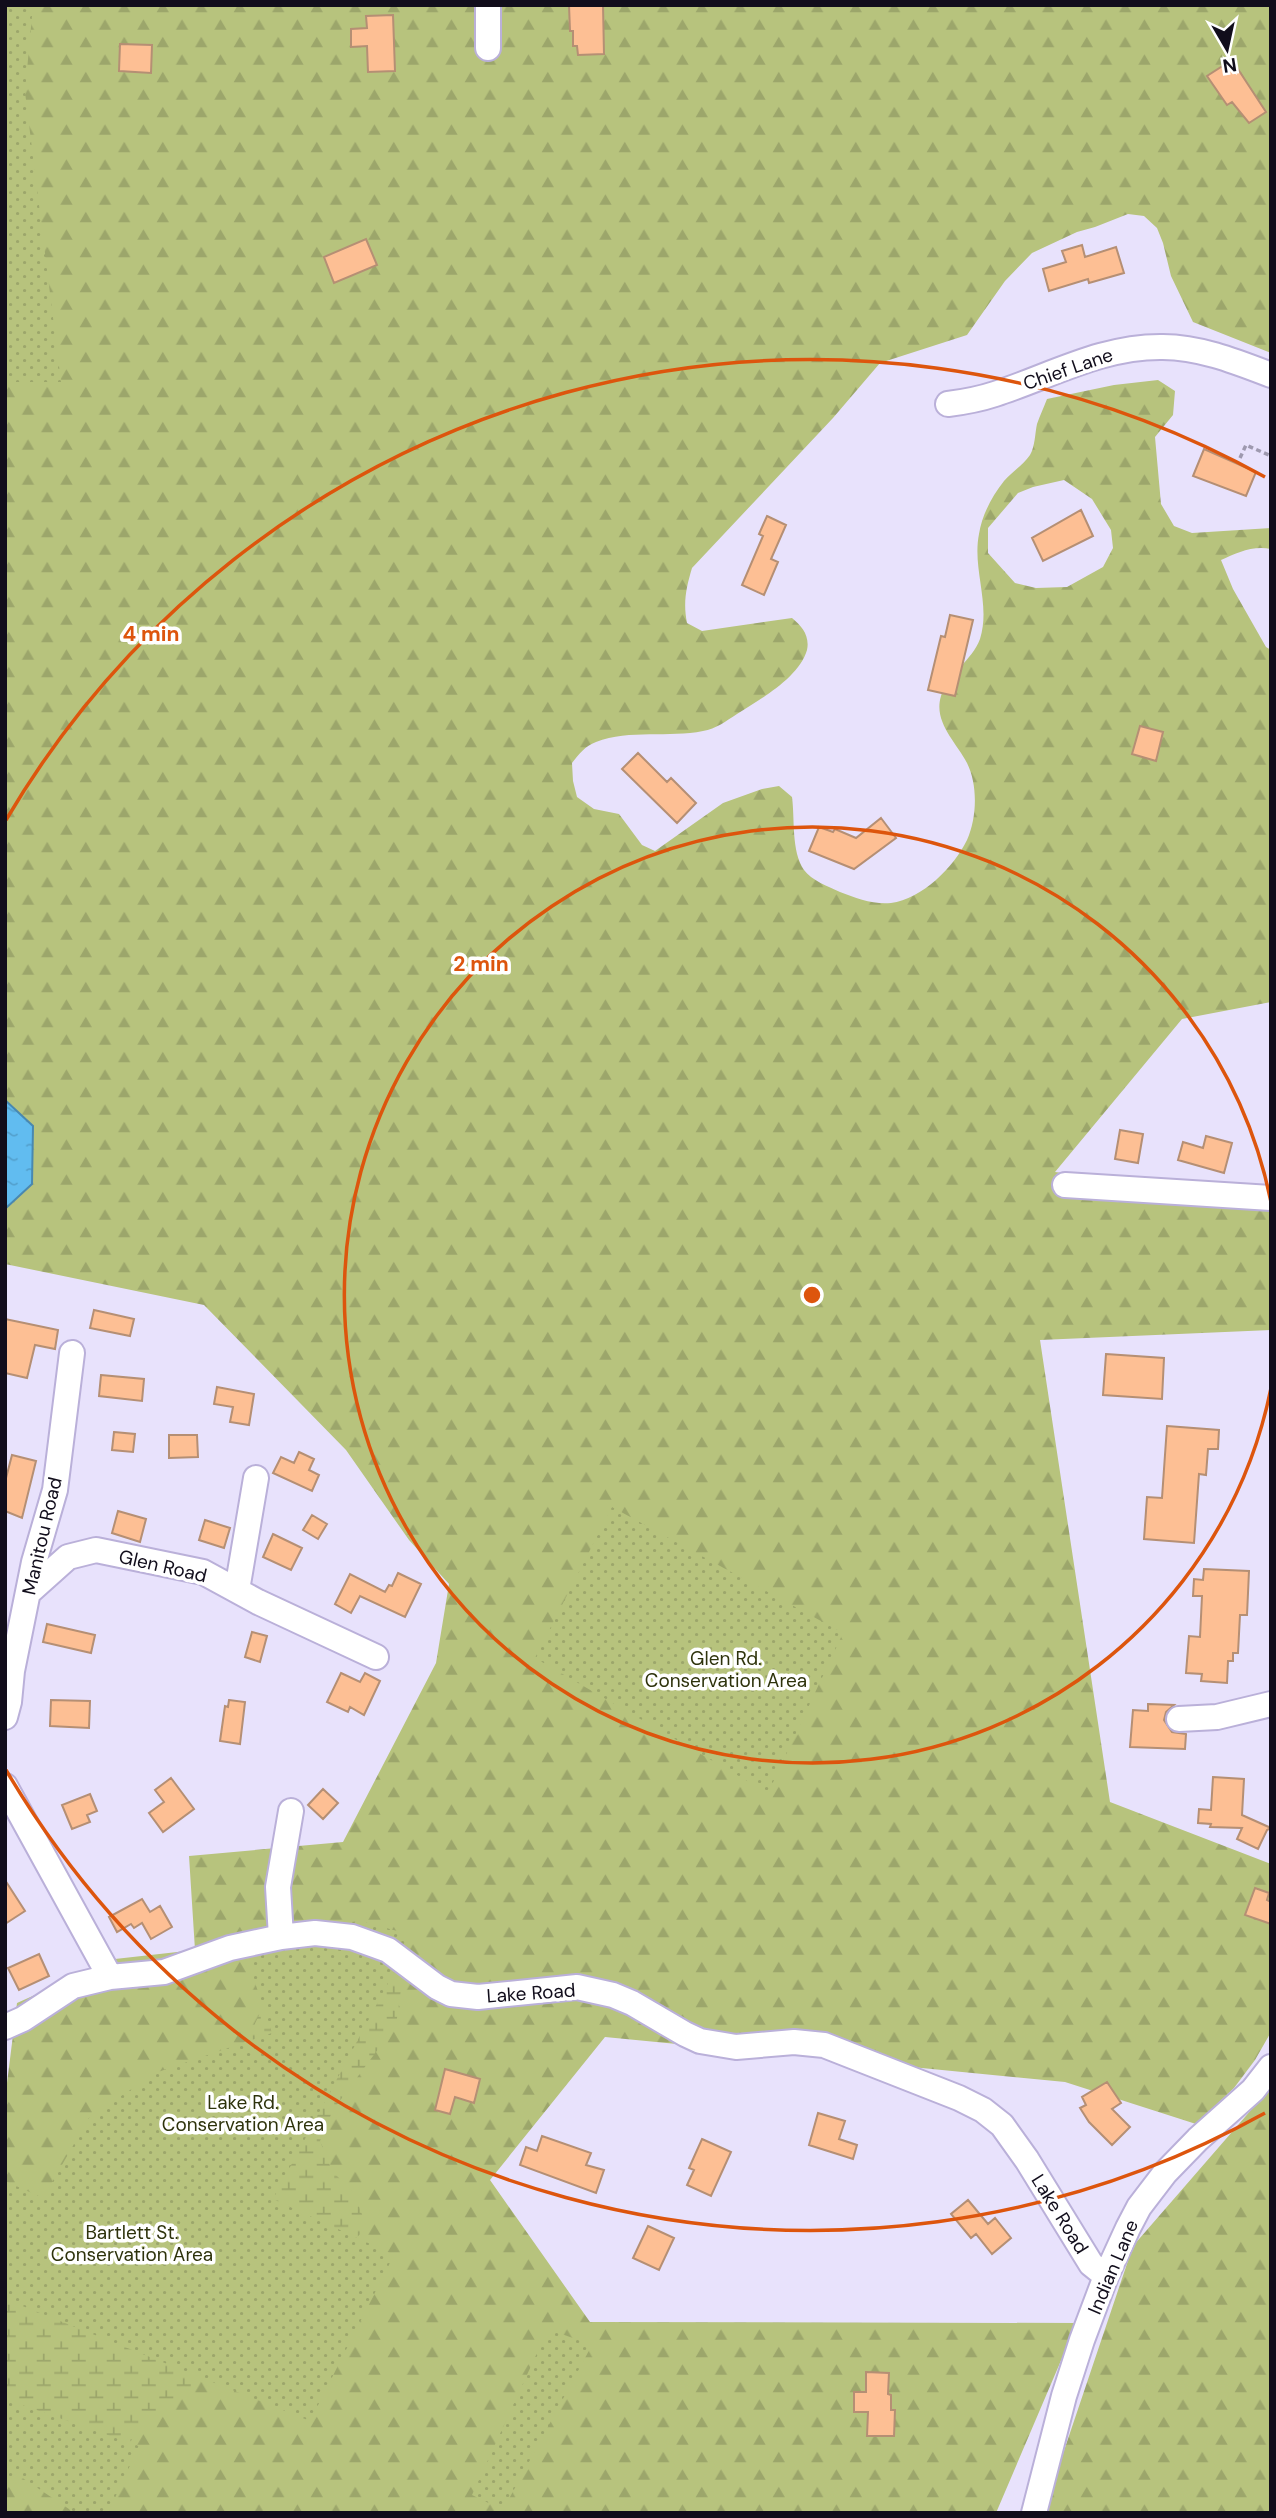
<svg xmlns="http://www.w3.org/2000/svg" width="1276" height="2518" viewBox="0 0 1276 2518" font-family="'DM Sans',sans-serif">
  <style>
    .forest { fill: url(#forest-firs); fill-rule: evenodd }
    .wetland { fill: url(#wetland-marsh) }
    .park { fill: url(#park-dots) }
    .water { fill: url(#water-ripples); stroke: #4988b0; stroke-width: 2 }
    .building { fill: #fdbf94; stroke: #b58f74; stroke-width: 2 }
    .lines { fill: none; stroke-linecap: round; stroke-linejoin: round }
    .minor-casing { stroke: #bab0d9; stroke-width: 28 }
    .path { stroke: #9e99af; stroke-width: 3.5; stroke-dasharray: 5 3.5; stroke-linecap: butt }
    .minor { stroke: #fff; stroke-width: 24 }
    .ring { fill: none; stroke: #dd550d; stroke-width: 3.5 }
    .labels { text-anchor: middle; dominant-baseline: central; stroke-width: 7; stroke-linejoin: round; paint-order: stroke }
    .street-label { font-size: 19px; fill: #110d1b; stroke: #fff }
    .park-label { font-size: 19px; fill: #2e330c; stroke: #fff }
    .centre { fill: #dd550d; stroke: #fff; stroke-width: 3.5 }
    .ring-label { font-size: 21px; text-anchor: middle; font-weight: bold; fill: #dd550d; stroke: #fff; stroke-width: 7; stroke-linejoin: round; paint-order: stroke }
  </style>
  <defs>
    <pattern id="forest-firs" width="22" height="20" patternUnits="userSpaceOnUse" patternTransform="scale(1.75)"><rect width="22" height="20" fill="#b7c37d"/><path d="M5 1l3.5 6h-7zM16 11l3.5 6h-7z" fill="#9ca66b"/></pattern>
    <pattern id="wetland-marsh" width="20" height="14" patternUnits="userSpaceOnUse" patternTransform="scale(1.75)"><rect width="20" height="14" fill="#b7c37d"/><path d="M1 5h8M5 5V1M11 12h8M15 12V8" fill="none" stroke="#9ca66b"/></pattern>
    <pattern id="park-dots" width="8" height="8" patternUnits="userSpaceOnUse" patternTransform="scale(1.75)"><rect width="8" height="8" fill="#b7c37d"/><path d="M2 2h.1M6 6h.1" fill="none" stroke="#9ca66b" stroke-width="1.8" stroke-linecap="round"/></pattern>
    <pattern id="water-ripples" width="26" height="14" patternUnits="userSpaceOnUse" patternTransform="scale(1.75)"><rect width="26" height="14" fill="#61bcf0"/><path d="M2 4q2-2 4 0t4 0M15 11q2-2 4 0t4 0" fill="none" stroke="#53a0cd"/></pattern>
  </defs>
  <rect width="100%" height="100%" fill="#e8e2fc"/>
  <path class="forest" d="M5,5h1266v348l-78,-31 -22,-46 -8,-33 -6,-15 -13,-12 -16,-2 -33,13 -18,5 -45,21 -27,28 -38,54 -87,28 -47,55 -141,150c-6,20 -9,35 -5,55l15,8 90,-13c10,8 18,18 15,32 -8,28 -48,50 -70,64 -11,7 -21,15 -34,17 -34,7 -73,-2 -107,11 -11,4 -17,12 -24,21l1,18 4,16 17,12 25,5 23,31 13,6 68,-48 39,-14 17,-3 13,11c3,22 -1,54 12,73 7,10 25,17 36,22 16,6 34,13 51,11 31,-4 63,-36 76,-63 10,-22 11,-55 0,-77 -11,-21 -34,-41 -26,-67 7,-23 31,-35 39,-57 11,-35 -8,-70 -1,-105 3,-19 13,-38 25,-53 8,-9 19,-16 26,-26 5,-8 5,-22 7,-31 3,-9 7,-17 10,-25l67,-14 44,-5 17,11 -2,24 -18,22 6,67 13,22 18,7 79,-5v21c-18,-4 -35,4 -50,11l12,29 33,58 5,3v352l-89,17 -127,153 216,29v129l-231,10 70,462 161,62v168l-16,28 -21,28 -38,36 -131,-42 -460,-45 -115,143 100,142 487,1 -81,190h-991v-414l12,-96 98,-44 80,-9 -6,-94 154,-14 93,-179 13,-79 -40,-44 -63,-90 -142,-145 -199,-41v-55l27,-25 1,-57 -28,-27zM1064,480l28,19 19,31 2,18 -10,19 -36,20 -31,1 -21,-5 -27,-30v-25l30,-35 15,-6z
    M1271,2087v426h-228l90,-267z"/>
  <path class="wetland" d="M386,1961l15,29 -5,35 -63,85 -13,31 12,30 22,22 13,35 -243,219 -119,15v-198l169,-131 74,-95 14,-29 25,-25z"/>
  <path class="park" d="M5,5h28l-8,87 36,290h-56z
    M612,1507l231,126 -75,160 -233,-135z
    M360,1921l41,11 9,10 -137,257 121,56 -84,166 -305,-122v-118l38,17 47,-82 68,-44 114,-39 -26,-77 88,-32z
    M548,2329l44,16 -89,165 -31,-15z
    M5,2399l134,47 -31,67h-33l-54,-36 -16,8z"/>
  <path class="water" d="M5,1100l28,26 -1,58 -27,25z"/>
  <path class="building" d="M569,5h34l1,49 -26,1 -1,-9h-4v-15h-3z
    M393,15l2,56 -27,1 -1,-26 -16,1v-18l16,-1 -1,-12z
    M120,44l32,1 -1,28 -32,-2z
    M1232,60l34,52 -17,11 -17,-21 -5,3 -20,-29z
    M366,239l11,26 -43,18 -10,-26z
    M1082,245l3,12 31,-10 8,26 -35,10 -1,-4 -39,12 -6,-22 23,-7 -4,-11z
    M1204,449l52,23 -10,24 -53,-20z
    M1081,510l12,26 -50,25 -11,-23z
    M767,516l19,9 -15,34 7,3 -14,33 -22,-10 21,-49 -4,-2z
    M950,615l23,5 -18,76 -27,-6 13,-54 4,1z
    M1140,726l23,6 -7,29 -24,-7z
    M638,753l29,29 4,-4 25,25 -19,20 -55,-54z
    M881,818l15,20 -42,31 -45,-18 10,-24 14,5 2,-3 21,9z
    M1120,1130l23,4 -5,29 -23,-4z
    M1206,1136l26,7 -8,30 -46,-13 5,-18 20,6z
    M94,1310l40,9 -4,17 -40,-8z
    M5,1319l53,11 -3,19 -20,-4 -8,33 -22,-5z
    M1106,1354l58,4 -2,41 -59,-4z
    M101,1375l43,4 -2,22 -43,-5z
    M217,1387l37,7 -5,31 -19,-3 3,-15 -19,-3z
    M1167,1426l52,4 -1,19h-10l-2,26 -7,-1 -5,69 -50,-4 3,-42 15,1z
    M114,1432l21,2 -2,18 -21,-2z
    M169,1435h28l1,22 -29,1z
    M299,1452l15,7 -5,11 10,5 -7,16 -39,-18 8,-16 13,6z
    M12,1455l24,6 -14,57 -17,-7v-29z
    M118,1511l28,8 -6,23 -28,-9z
    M312,1515l15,9 -9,15 -15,-9z
    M205,1520l25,8 -6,20 -25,-8z
    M273,1534l29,14 -11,22 -28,-13z
    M1204,1569l45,2 -2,44h-7l-2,38h-5v8h-5l-1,22 -26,-2 1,-7 -16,-1 3,-37 11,1 2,-41h-9l1,-17 9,1z
    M398,1573l23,11 -16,33 -45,-21 -9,17 -16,-9 15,-30 35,18 4,-7 3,1z
    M47,1624l48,11 -4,18 -48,-11z
    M252,1632l15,4 -7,26 -15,-5z
    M341,1673l19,9 5,-9 15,8 -16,34 -14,-8 -2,5 -21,-10z
    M51,1700l39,1 -1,27 -39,-2z
    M229,1700l16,2 -5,42 -20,-3 5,-35 3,1z
    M1148,1704l26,1 -8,7 -2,8 8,12 14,2 -1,15 -55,-2 3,-37 15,1z
    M1213,1777l31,2 -2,36 29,13 -4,2 -9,19 -21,-10 5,-11 -32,-1 1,-3 -13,-1 1,-14 12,1z
    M171,1778l23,31 -31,23 -14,-19 15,-11 -9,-12z
    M323,1789l15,14 -15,16 -15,-14z
    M90,1794l7,17 -10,4 3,7 -18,7 -10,-24z
    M5,1880l20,31 -20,13z
    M1255,1888l14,5 -2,7 4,2v22l-26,-9z
    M142,1899l8,13 10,-6 12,21 -21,12 -9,-16 -8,5 -3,-4 -14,8 -8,-15z
    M39,1954l10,22 -30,14 -11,-22z
    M445,2069l35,10 -6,24 -19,-6 -5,17 -15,-4z
    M1107,2082l14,21 -9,6 18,18 -18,18 -23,-23 -9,-14 6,-3 -4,-8z
    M818,2113l27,8 -6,18 18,6 -4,14 -44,-14z
    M542,2136l49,17 -5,12 18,5 -8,23 -76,-28 6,-18 11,4z
    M702,2139l29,13 -20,44 -24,-11 7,-15 -5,-2z
    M968,2200l20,24 7,-6 16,20 -19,16 -16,-20 -5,4 -20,-24z
    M648,2226l26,12 -15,32 -26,-12z
    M866,2372l23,1 -1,21 3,1v15h4l-1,26h-27l1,-24h-14v-20h12z"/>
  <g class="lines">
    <defs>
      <path id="minor" d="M488,5v43
        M948,404c16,-2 32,-5 47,-10 56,-18 107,-48 168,-47 37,0 74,15 108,28
        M1065,1185l206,13
        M237,1590l19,-112
        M30,1591l38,-34 28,-7 107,22 55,30 118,55
        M5,1717l4,-15 3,-31 22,-109 21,-72 17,-137
        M1179,1719l38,-2 54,-13
        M5,1786l105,191
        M281,1937l-3,-50 13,-76
        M5,2027l18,-8 50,-33 37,-9 54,-5 66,-24 51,-11 34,-4 37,4 36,13 49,37 14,7 27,3 99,-10 36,8 19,8 53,31 15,7 36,6 58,-5 30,3 135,53 24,12 19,15 25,35 64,104 15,12
        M1034,2513l30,-117 18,-56 24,-64 22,-48 11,-21 26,-34 33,-34 55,-49 18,-23"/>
    </defs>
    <use href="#minor" class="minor-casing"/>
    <path class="path" d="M1240,458l6,-13 25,11"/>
    <use href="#minor" class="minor"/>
  </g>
  <g class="ring">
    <path d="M1271 1388A468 468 0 1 1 1271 1202"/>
    <path d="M1265 2113A935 935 0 0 1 6 1770M6 820A935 935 0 0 1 1265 477"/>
  </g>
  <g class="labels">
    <g class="street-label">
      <text transform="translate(1068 369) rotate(-19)">Chief Lane</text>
      <text transform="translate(42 1536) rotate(-77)">Manitou Road</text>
      <text transform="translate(163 1566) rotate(13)">Glen Road</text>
      <text transform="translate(531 1993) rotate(-4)">Lake Road</text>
      <text transform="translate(1060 2214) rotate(58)">Lake Road</text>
      <text transform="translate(1113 2267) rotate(-67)">Indian Lane</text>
    </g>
    <g class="park-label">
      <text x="726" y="1658">Glen Rd.<tspan x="726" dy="22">Conservation Area</tspan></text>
      <text x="243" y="2102">Lake Rd.<tspan x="243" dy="22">Conservation Area</tspan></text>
      <text x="132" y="2232">Bartlett St.<tspan x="132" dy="22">Conservation Area</tspan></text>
    </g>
  </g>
  <circle cx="812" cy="1295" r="10" class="centre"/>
  <g class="ring-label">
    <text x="151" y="641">4 min</text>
    <text x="481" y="971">2 min</text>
  </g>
  <rect width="1276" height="2518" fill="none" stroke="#110d1b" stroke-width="14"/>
  <g transform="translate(1227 49) rotate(171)" stroke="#ffffff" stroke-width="5" paint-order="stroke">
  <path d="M0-5L12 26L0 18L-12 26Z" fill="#110d1b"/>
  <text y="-10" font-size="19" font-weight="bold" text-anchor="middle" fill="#110d1b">N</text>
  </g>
</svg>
